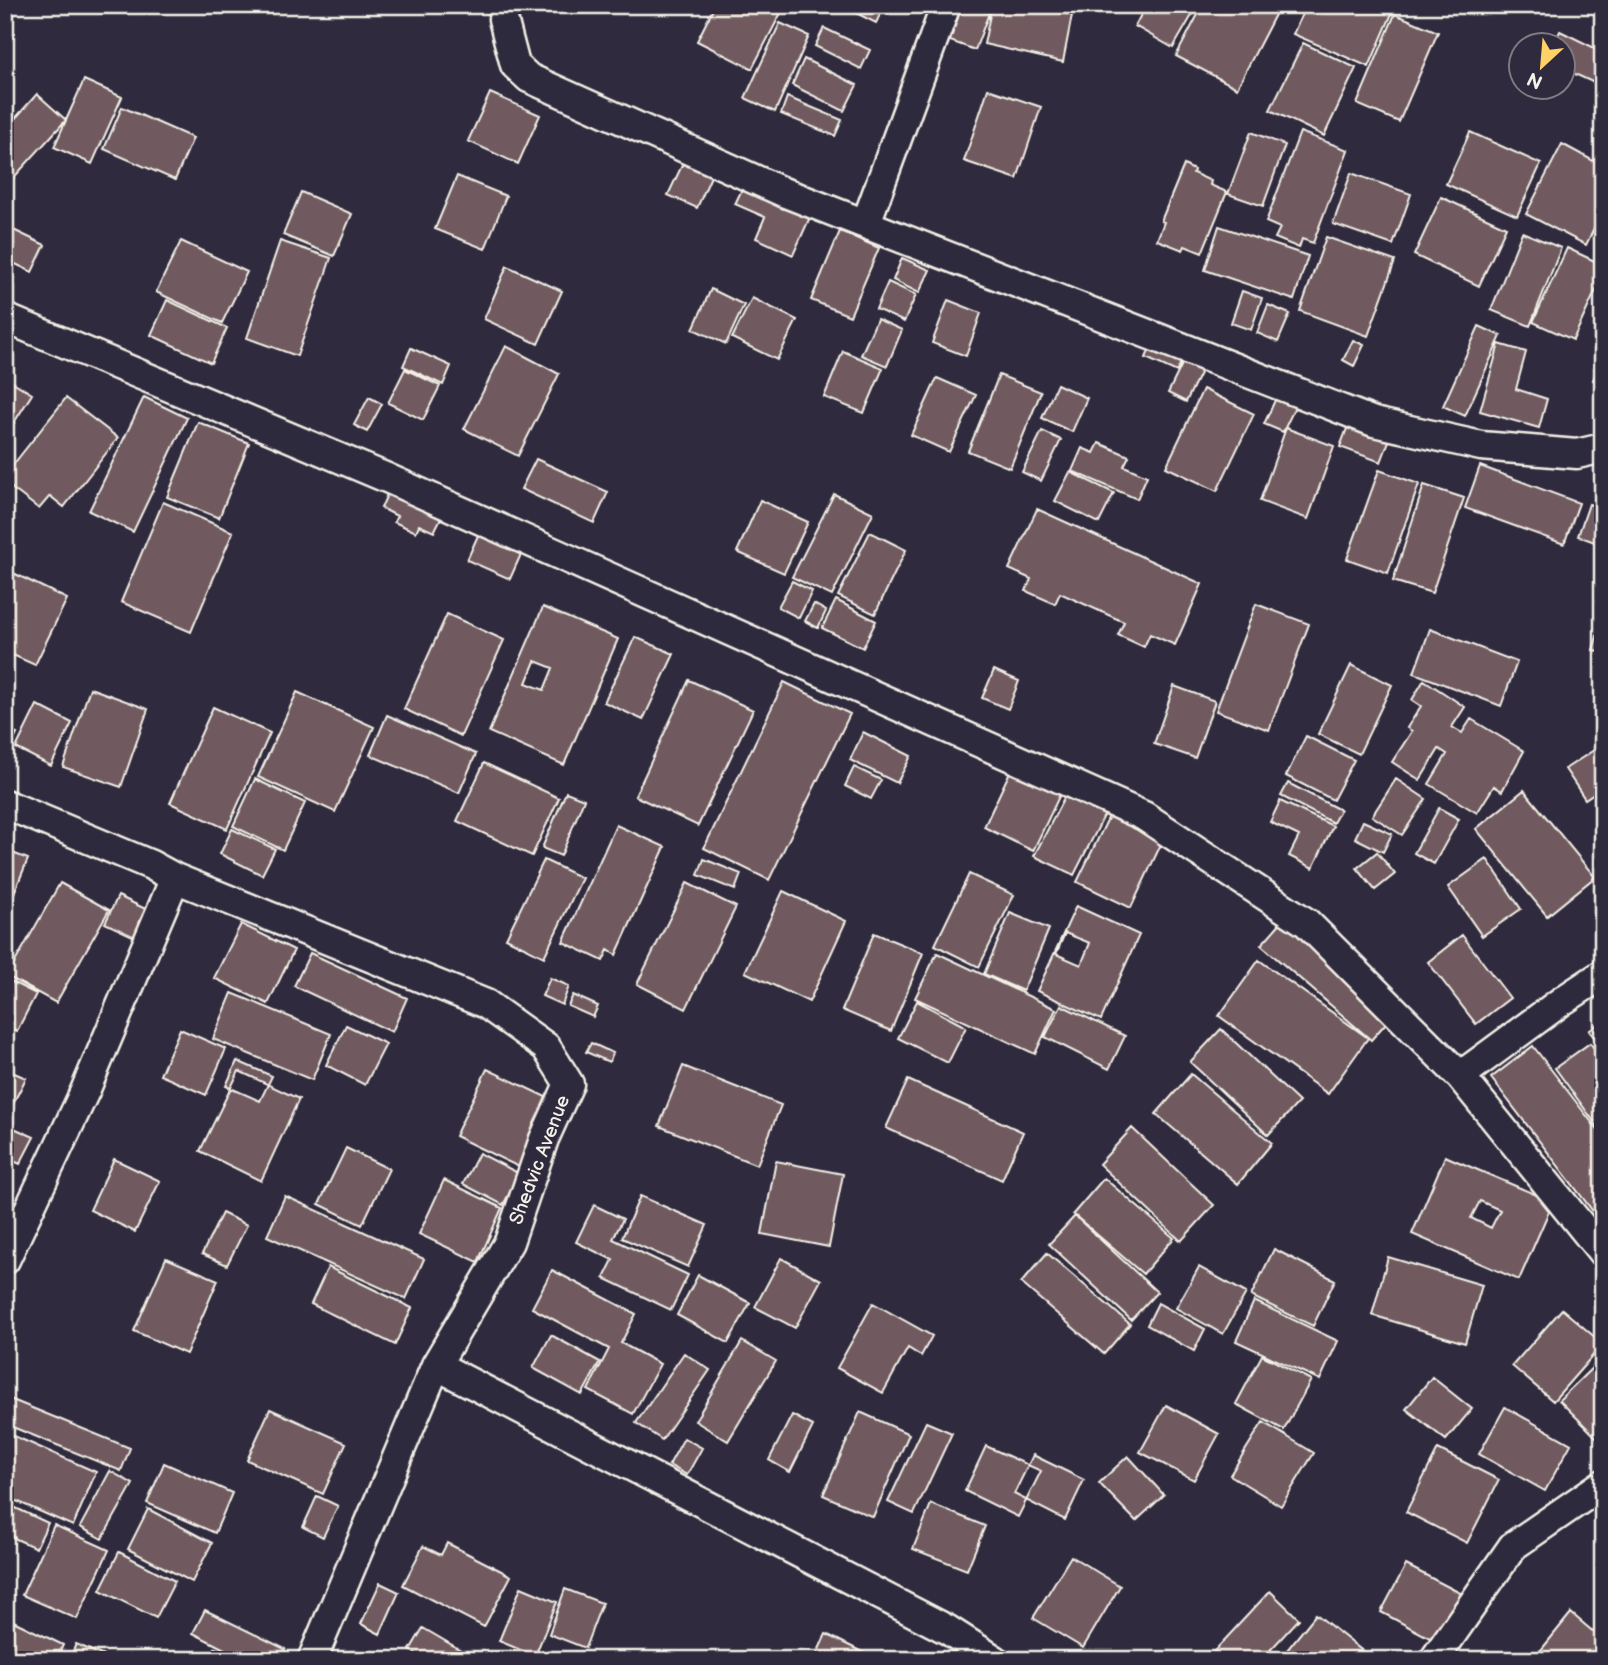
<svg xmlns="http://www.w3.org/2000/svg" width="1608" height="1665" viewBox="0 0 1608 1665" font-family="'Balsamiq Sans',sans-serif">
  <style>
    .building { fill: #705a5e; stroke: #f4f1e8; stroke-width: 2; fill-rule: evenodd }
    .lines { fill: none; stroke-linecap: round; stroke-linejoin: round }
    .minor-casing { stroke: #f4f1e8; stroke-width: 33 }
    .minor { stroke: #2f2a3d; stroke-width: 28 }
    .labels { text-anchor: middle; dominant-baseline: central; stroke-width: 7; stroke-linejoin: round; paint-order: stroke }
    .street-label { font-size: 19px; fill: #f4f1e8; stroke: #2f2a3d }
  </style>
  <rect width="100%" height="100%" fill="#2f2a3d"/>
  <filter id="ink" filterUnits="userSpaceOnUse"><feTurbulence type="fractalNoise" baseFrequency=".0143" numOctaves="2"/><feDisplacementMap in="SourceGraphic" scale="14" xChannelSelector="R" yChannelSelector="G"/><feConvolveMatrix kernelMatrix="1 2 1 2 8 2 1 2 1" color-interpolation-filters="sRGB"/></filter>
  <g filter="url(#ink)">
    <path class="building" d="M715,5h70l-33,64 -55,-28z
      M840,5h45l-9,18z
      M962,5h8l19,8 -14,37 -25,-9z
      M992,5h33l47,10 -9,47 -79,-18z
      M1146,5h52l-25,43 -38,-22z
      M1203,5h77l-43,83 -61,-32z
      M1306,5h74l13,6 -24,56 -76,-33z
      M1395,14l43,18 -39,90 -42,-18z
      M780,23l29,13 -34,76 -30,-14z
      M824,28l46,22 -9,19 -46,-23z
      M1560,31l43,21v35l-41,-19v-22h-9z
      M1303,43l53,25 -32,68 -54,-26z
      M804,59l53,26 -13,26 -52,-26z
      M84,80l38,17 -30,67 -38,-17z
      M988,89l53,18 -24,72 -53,-18z
      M490,93l50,22 -22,49 -50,-23z
      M37,94l29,26 -58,64 -3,-2v-52z
      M787,97l55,23 -7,16 -54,-22z
      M122,107l71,31 -18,42 -71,-31z
      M1251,132l34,13 -22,61 -35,-12z
      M1300,132l48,18 -35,93 -11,-4 -3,9 -24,-10 5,-10 -14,-6z
      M1470,132l71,32 -24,52 -71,-32z
      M1562,144l41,22v45l-17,34 -60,-31z
      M684,161l28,13 -15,34 -29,-13z
      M1184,165l10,5 -1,3 18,8 -1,4 17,7 -25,61 -17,-7 -2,4 -26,-10 7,-18 -3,-1z
      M1351,173l60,21 -18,51 -60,-21z
      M457,176l49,20 -21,53 -50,-20z
      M744,185l67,30 -18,40 -37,-17 9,-21 -30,-13z
      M301,192l51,22 -18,42 -51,-21z
      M1441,197l65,30 -27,59 -65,-31z
      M5,226l40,19 -13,27 -27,-13z
      M1219,226l89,30 -14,44 -89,-30z
      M840,231l39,17 -29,68 -39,-16z
      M1522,232l39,16 -31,78 -39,-16z
      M1326,237l69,24 -27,75 -68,-25z
      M181,241l66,31 -25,51 -66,-31z
      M280,241l51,17 -34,98 -50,-18z
      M1567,248l36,17v10l-30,65 -40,-18z
      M902,258l28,12 -11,23 -26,-13z
      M507,266l55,25 -24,53 -54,-25z
      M888,282l28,13 -12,27 -28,-13z
      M711,289l33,16 -18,39 -33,-15z
      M1242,291l20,7 -11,32 -20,-7z
      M752,298l45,22 -20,40 -45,-22z
      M167,300l60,28 -16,35 -60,-28z
      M948,300l33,13 -15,43 -34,-13z
      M1268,305l22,9 -12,28 -21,-9z
      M877,319l25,11 -15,36 -26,-11z
      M1479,326l22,10 -36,80 -22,-10z
      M1353,340l11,5 -10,21 -11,-6z
      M1153,341l31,14 -7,17 -31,-14z
      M1499,344l27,8 -10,37 31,10 -8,29 -59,-17z
      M506,346l53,28 -41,82 -54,-27z
      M411,348l40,18 -8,19 -40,-19z
      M843,351l40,17 -19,45 -40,-16z
      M1186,356l18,9 -18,37 -18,-9z
      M1603,358v26l-10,-4z
      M405,369l35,17 -17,34 -35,-17z
      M999,375l42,17 -31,76 -42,-17z
      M5,377l27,17 -20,32 -7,-4z
      M937,378l39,17 -27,57 -38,-17z
      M1057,384l30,14 -15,34 -30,-14z
      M1203,389l51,25 -37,77 -51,-24z
      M144,397l43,21 -54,114 -44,-21z
      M369,397l13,7 -15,28 -13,-7z
      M66,398l52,40 -54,69 -14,-11 -11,13 -34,-26v-8z
      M1276,398l19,9 -12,25 -19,-8z
      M1351,418l41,15 -11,29 -41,-15z
      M198,422l51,21 -30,75 -52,-21z
      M1286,428l48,18 -26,73 -48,-18z
      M1042,431l19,9 -20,41 -19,-9z
      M1099,443l30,13 -5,10 23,10 -10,23 -65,-28 10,-23 12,5z
      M536,459l72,33 -14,31 -73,-34z
      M1480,466l99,37 -15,41 -99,-36z
      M1379,470l40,14 -31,89 -41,-14z
      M1070,472l44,21 -15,30 -44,-22z
      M1424,485l40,13 -32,95 -39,-12z
      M388,492l54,24 -8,16 -15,-7 -3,7 -22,-10 3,-6 -16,-8z
      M834,494l39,19 -41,83 -40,-19z
      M760,500l48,22 -24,51 -47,-21z
      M163,502l70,30 -42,100 -70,-30z
      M1589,504l14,5v36l-25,-9z
      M1037,509l165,75 -27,61 -25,-11 -6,13 -26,-12 6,-13 -64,-29 -5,11 -29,-13 5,-12 -22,-10z
      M870,532l36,18 -31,64 -37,-18z
      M479,533l43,19 -12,27 -43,-19z
      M5,569l62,30 -32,66 -22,-10 -5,10 -3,-2z
      M792,581l20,10 -13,27 -21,-11z
      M836,600l40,21 -13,27 -41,-20z
      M814,604l12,7 -8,17 -13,-7z
      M1256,604l53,20 -40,106 -53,-19z
      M543,607l75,32 -54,126 -75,-33zM535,661l18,7 -9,22 -18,-7z
      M447,614l57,26 -43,96 -57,-27z
      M1603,616v37l-10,-3z
      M1430,629l87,33 -16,44 -87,-33z
      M635,637l39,17 -31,66 -39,-18z
      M1351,665l41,20 -33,69 -41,-20z
      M994,670l25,11 -11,28 -26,-11z
      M689,680l64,30 -55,116 -63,-30z
      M1424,680l41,27 -13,20 10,6 9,-14 53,32 -22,40 -8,-5 -17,27 -48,-29 18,-30 -8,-5 -19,31 -28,-18 20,-31 -5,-3 14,-22 -9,-6z
      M784,682l66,32 -81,166 -65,-32z
      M1174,686l41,15 -20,57 -41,-14z
      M90,688l58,21 -27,78 -58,-20z
      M297,692l77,35 -39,85 -77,-35z
      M37,705l35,18 -21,43 -35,-18z
      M213,707l57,26 -43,96 -57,-26z
      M387,715l89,39 -17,39 -89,-38z
      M5,728l12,6 -12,25z
      M863,732l48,24 -14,27 -47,-23z
      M1306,736l48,24 -21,40 -47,-24z
      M1603,744v43l-18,12 -20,-30z
      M1015,761l50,23 -32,67 -49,-24z
      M484,763l75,35 -27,58 -75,-35z
      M854,767l27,13 -10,19 -26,-13z
      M255,779l50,24 -22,47 -50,-24z
      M1396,779l30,20 -24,36 -30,-19z
      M1288,783l52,27 -7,13 -52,-27z
      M1069,788l39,20 -34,67 -40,-19z
      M1524,790l71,87 -48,39 -71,-87z
      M566,792l18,7 -23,57 -19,-8z
      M1280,801l53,25 -20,42 -24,-12 10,-20 -29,-14z
      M1439,808l20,11 -25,45 -20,-11z
      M1111,812l53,26 -33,70 -54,-26z
      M1363,821l29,13 -9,18 -28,-14z
      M616,825l49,22 -49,108 -8,-5 -5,11 -40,-19z
      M232,829l43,20 -13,26 -42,-21z
      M5,850l23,9 -23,56z
      M1377,852l18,22 -20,16 -18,-22z
      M704,859l37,15 -6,16 -37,-15z
      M1487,859l34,50 -39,27 -34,-49z
      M544,860l38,18 -38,79 -38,-19z
      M969,874l45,21 -35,72 -44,-22z
      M60,883l49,27 -53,93 -49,-27z
      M687,883l49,24 -50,102 -49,-25z
      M783,891l63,30 -37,81 -64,-30z
      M118,896l34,16 -13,27 -34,-16z
      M1076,906l63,29 -38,85 -64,-29zM1065,933l25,10 -9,22 -25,-11z
      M1010,913l39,16 -26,62 -39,-17z
      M1283,920l110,95 -22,25 -110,-95z
      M241,924l53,26 -26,54 -54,-26z
      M874,933l49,20 -32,78 -49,-21z
      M1462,935l48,63 -34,26 -48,-62z
      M310,953l97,45 -15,34 -98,-46z
      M937,953l119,56 -21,45 -120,-56z
      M1259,960l109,78 -40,56 -109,-78z
      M550,978l19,8 -7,19 -20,-9z
      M6,979l30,15 -19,37 -12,-5z
      M232,993l99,41 -19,46 -99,-41z
      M573,995l25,11 -5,11 -25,-11z
      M917,1001l49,26 -18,36 -50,-25z
      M1061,1005l64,31 -16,33 -64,-32z
      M1603,1020v28l-14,-17z
      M346,1025l40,19 -21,41 -39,-20z
      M180,1029l46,20 -20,46 -46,-20z
      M1221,1029l78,73 -31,33 -78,-73z
      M591,1043l22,10 -4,9 -23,-10z
      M1590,1043l13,17v74l-48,-66z
      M1533,1046l70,91 -1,86 -111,-145z
      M237,1061l35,15 -12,25 -34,-15z
      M683,1066l98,39 -24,60 -98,-39z
      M5,1069l21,9 -21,42z
      M487,1069l63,30 -31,68 -64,-31z
      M239,1071l60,28 -38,82 -61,-30z
      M1191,1074l81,69 -34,41 -82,-70z
      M908,1080l115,52 -21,48 -116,-52z
      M5,1124l29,13 -14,27 -15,-7z
      M1132,1128l82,77 -33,36 -82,-77z
      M346,1148l43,21 -27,56 -43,-21z
      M479,1153l41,21 -17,31 -40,-21z
      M1445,1156l108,46 -34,78 -107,-46zM1480,1201l20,9 -9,18 -20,-10z
      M114,1159l46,22 -25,51 -45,-22z
      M776,1161l67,13 -14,73 -67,-13z
      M1104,1178l70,60 -31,36 -70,-60z
      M444,1180l58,28 -24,54 -59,-28z
      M285,1196l139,63 -18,40 -139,-63z
      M640,1196l67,29 -19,42 -66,-29z
      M594,1205l29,14 -10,20 75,36 -17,35 -67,-32 9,-18 -37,-18z
      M222,1213l25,12 -20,40 -25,-11z
      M1075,1216l82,76 -26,28 -82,-76z
      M1274,1249l61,31 -22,46 -62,-30z
      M1047,1253l83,71 -26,30 -83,-71z
      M1388,1257l94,28 -17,58 -93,-28z
      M166,1258l52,22 -32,74 -52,-23z
      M781,1258l40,22 -26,48 -40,-21z
      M328,1267l84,41 -17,37 -84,-41z
      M1199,1267l47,26 -23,41 -47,-26z
      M552,1270l84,44 -15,29 39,21 -27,50 -45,-24 21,-41 -77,-41z
      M698,1275l52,28 -22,40 -51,-28z
      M1254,1301l84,40 -18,39 -84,-39z
      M873,1303l59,33 -11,20 -13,-8 -25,45 -46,-25z
      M1158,1303l47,26 -11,22 -47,-26z
      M1562,1309l41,35 -50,57 -41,-35z
      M551,1335l49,27 -18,33 -49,-27z
      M742,1341l34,20 -48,80 -33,-20z
      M684,1353l26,17 -48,70 -26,-17z
      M1262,1355l49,25 -27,50 -48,-26z
      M1596,1364l7,7v67l-3,3 -41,-41z
      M1432,1377l40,32 -26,31 -40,-31z
      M5,1397l125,51 -9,23 -116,-47z
      M1166,1405l53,29 -25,46 -54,-28z
      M1505,1407l66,37 -26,47 -66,-37z
      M270,1409l76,34 -23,51 -76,-34z
      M860,1412l49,22 -36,83 -50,-22z
      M792,1415l21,11 -23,46 -21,-12z
      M926,1422l26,11 -38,81 -26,-12z
      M1263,1422l51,31 -33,53 -51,-31z
      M5,1432l91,40 -23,54 -68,-30z
      M684,1438l18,10 -15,27 -18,-10z
      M986,1446l55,25 -23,46 -53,-26z
      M1438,1449l61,31 -32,63 -61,-31z
      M1033,1455l51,25 -19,40 -51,-26z
      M1128,1456l36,39 -28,26 -37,-38z
      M164,1463l68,30 -17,40 -68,-30z
      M110,1471l23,13 -31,55 -22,-12z
      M317,1496l21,10 -15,31 -20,-10z
      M5,1503l43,20 -12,25 -31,-14z
      M931,1504l54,22 -18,44 -54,-21z
      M148,1509l64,34 -20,39 -64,-33z
      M54,1525l55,25 -32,69 -55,-24z
      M447,1543l64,33 -27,51 -81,-42 20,-39 18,9z
      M119,1552l56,29 -19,37 -56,-28z
      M1071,1556l49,30 -37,62 -50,-30z
      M1406,1565l58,30 -25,48 -58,-31z
      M380,1583l19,9 -19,42 -19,-10z
      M521,1587l36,15 -22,54 -36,-15z
      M565,1589l37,14 -17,45 -36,-14z
      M1270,1591l29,28 -38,41h-55z
      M205,1610l80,39 -5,11h-34l-53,-27z
      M1571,1613l32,27v20h-61l-5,-5z
      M1316,1614l49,39 -5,7h-81z
      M5,1617l58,28 -7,15h-51z
      M423,1628l51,30 -1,2h-47l-16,-10z
      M826,1634l46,23 -2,3h-56z
      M76,1644l37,16h-44z
      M215,1648l28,12h-33z"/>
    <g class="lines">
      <defs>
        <path id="minor" d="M505,5l-2,14 12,46 14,13 254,114 591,230 107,24 96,8 26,-6
          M866,223l80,-218
          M5,318l382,160 757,338 163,107 153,153 143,177
          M5,804l146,61 24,13 311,126 60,43 23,37 -25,55 -35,103 -73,123 -124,295
          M1460,1076l102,-75 41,-27
          M5,1260l80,-169 90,-213
          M436,1365l512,265 47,30
          M1434,1660l79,-114 90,-62"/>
      </defs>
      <use href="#minor" class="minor-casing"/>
      <use href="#minor" class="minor"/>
    </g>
  </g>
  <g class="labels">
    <g class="street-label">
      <text transform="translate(540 1160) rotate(-69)">Shedvic Avenue</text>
    </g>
  </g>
  <rect width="1608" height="1665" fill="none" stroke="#2f2a3d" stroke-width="28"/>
  <rect x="14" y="14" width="1580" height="1637" fill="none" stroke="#f4f1e8" stroke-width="2.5" filter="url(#ink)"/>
  <g transform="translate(1542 66) rotate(206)"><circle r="33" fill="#2f2a3d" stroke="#7e7a81" stroke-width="2"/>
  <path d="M0-5L12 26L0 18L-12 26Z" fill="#ffd166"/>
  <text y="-10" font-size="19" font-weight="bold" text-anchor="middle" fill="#f4f1e8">N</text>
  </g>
</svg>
